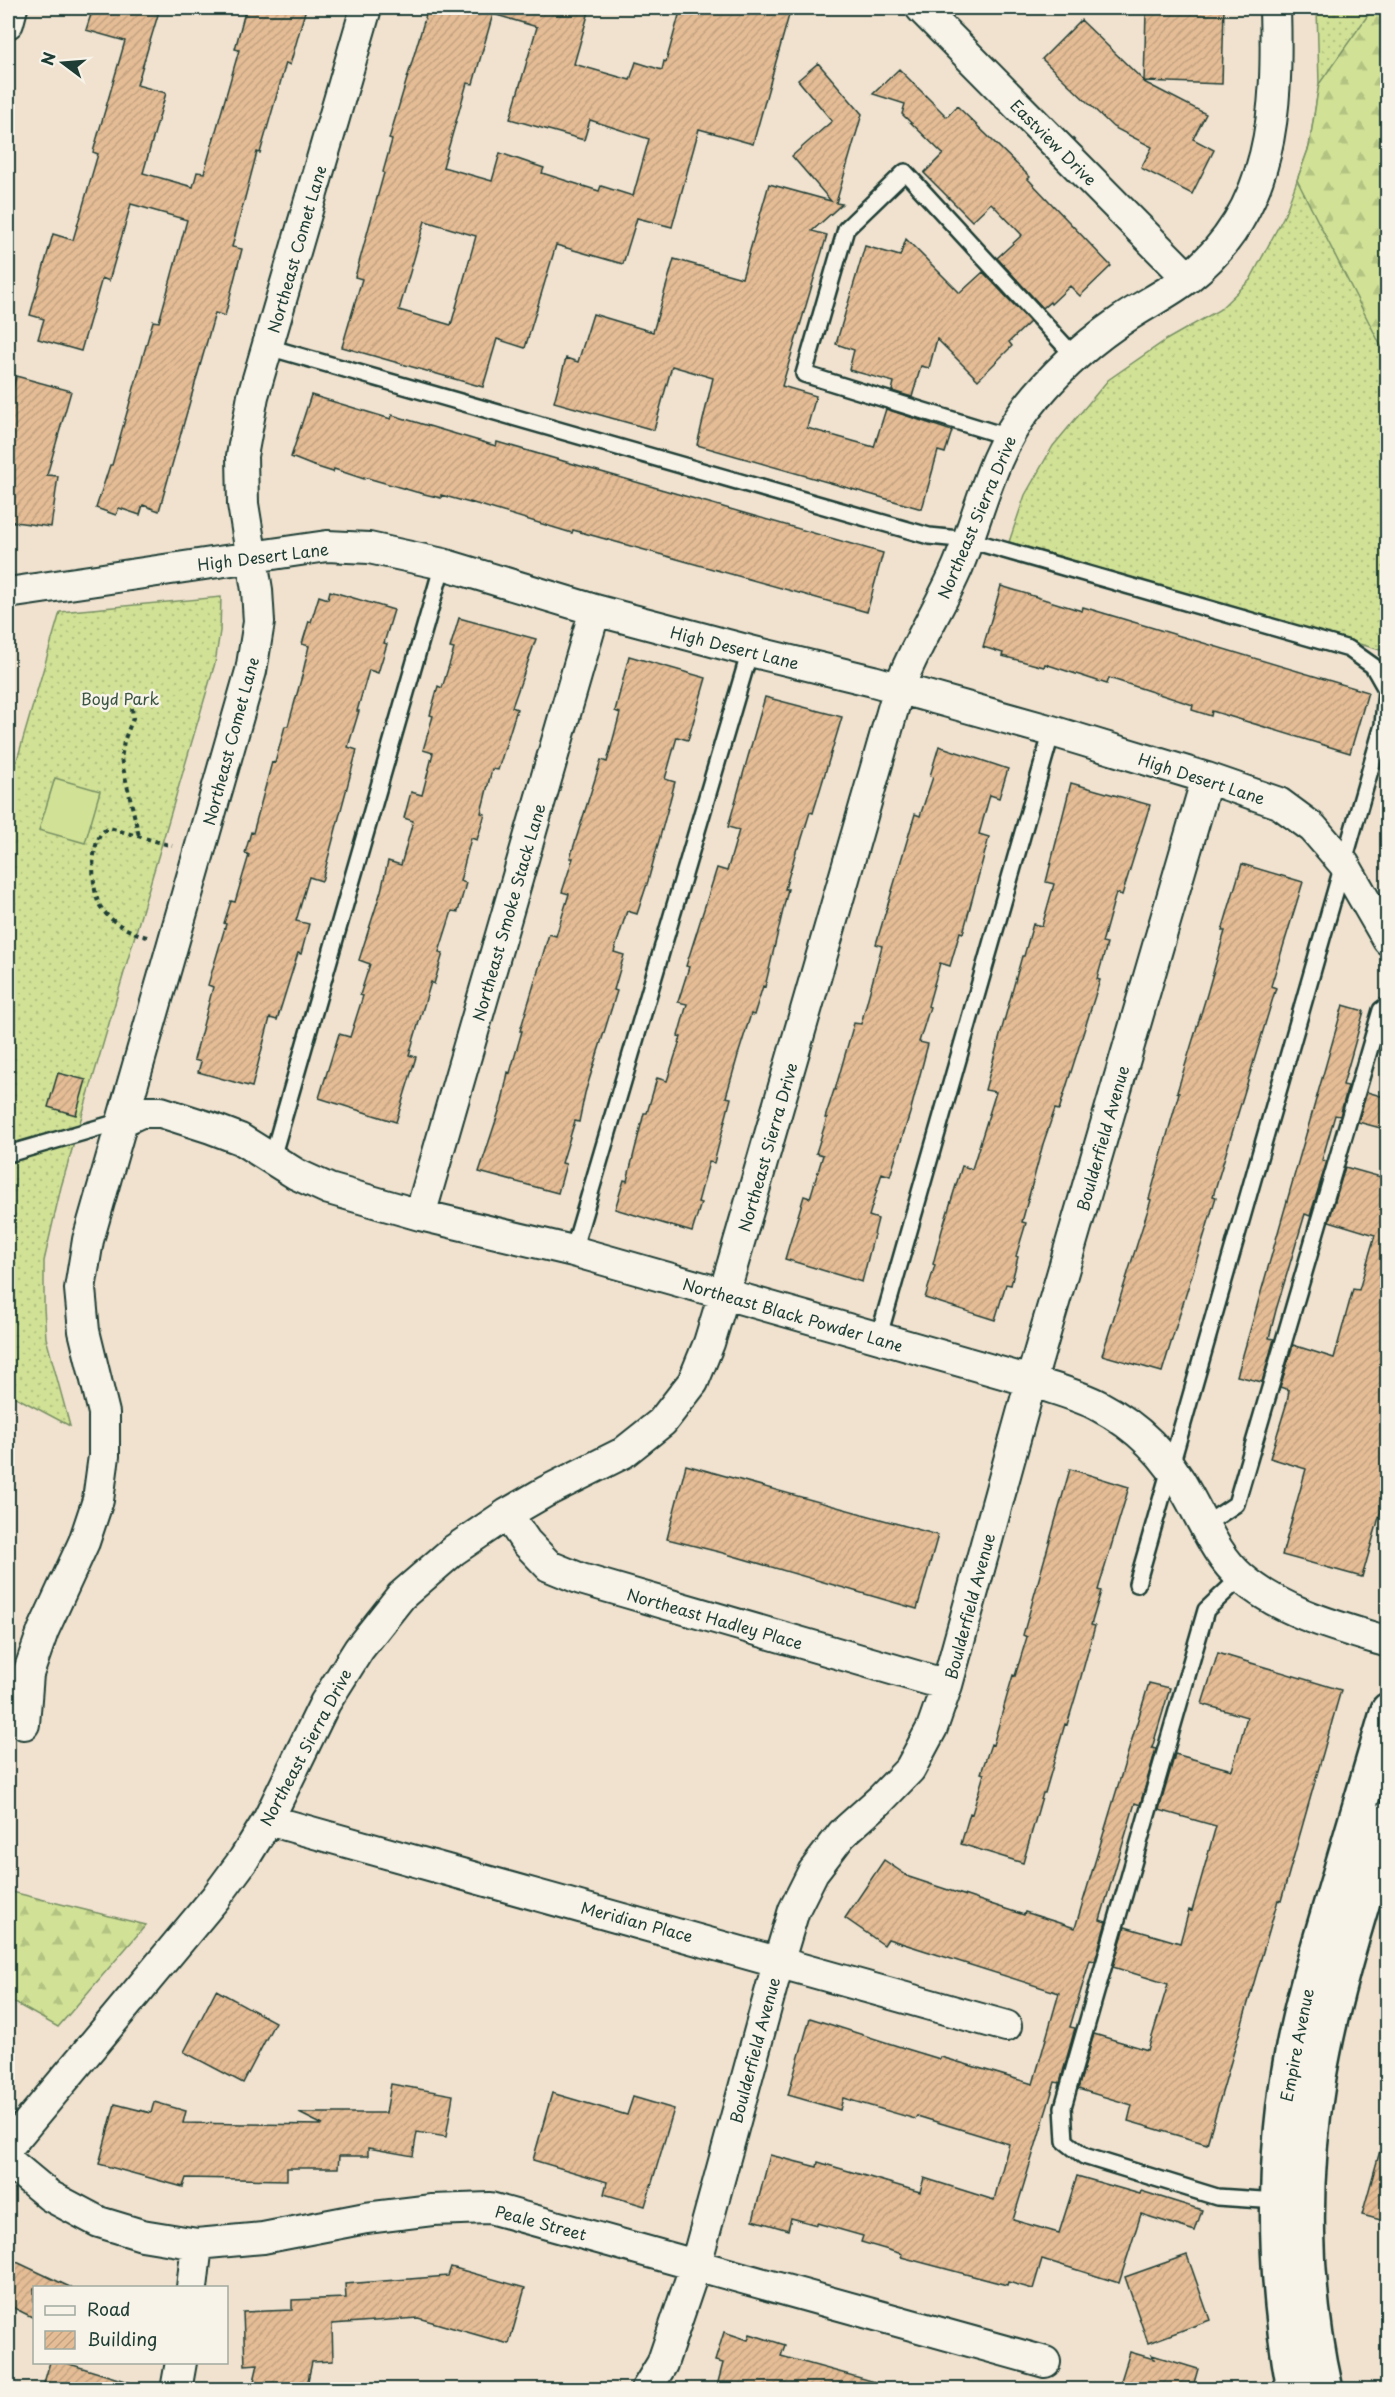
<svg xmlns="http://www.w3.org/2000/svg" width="1395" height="2397" viewBox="0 0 1395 2397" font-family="'Playpen Sans',sans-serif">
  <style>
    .grass { fill: url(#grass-dots); stroke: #789065; stroke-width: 1.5 }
    .forest { fill: url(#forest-firs); stroke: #789065; stroke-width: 1.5 }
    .garden { fill: #d1e296; stroke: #789065; stroke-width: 1.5 }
    .building { fill: url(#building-hatch); stroke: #1f3d34; stroke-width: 1.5; fill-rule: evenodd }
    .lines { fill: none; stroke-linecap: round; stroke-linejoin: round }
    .service-casing { stroke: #1f3d34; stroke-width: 20 }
    .minor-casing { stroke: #1f3d34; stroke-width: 34 }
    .trunk-casing { stroke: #1f3d34; stroke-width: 38 }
    .path { stroke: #1f3d34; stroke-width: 4; stroke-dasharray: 4.5 4.5; stroke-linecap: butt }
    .service { stroke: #f7f3e8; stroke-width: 15 }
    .minor { stroke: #f7f3e8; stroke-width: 30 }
    .trunk { stroke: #f7f3e8; stroke-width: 33 }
    .labels { text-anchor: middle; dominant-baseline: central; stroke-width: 5; stroke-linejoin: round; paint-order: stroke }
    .street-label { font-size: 16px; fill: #1f3d34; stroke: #f7f3e8 }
    .park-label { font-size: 16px; fill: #3a5643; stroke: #f7f3e8 }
  </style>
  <defs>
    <pattern id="grass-dots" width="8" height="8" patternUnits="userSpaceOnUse" patternTransform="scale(1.5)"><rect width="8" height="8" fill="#d1e296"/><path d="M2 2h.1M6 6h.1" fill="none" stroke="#b3c382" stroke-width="1.8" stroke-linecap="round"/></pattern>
    <pattern id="forest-firs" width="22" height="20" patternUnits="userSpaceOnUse" patternTransform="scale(1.5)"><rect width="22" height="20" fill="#d1e296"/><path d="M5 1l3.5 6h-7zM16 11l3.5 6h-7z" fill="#b3c382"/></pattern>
    <pattern id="building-hatch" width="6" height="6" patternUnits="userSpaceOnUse" patternTransform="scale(1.5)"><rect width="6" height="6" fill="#e4bc95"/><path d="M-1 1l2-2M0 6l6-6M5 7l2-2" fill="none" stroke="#c3a281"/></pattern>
  </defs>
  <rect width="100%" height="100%" fill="#f1e2cf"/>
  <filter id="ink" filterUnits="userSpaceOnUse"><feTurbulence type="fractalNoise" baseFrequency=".0167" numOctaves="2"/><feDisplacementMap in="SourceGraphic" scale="12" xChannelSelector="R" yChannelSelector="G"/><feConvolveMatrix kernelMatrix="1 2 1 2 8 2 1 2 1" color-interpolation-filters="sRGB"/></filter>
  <g filter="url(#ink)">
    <path class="grass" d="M1317,8h70v644l-378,-110 16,-47 28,-49 55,-66 58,-40 53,-30 31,-30 35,-66 24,-67 10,-63z
      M221,597l-1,34 -5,32 -154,524 -17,74v47l2,30 24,88 -62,-33v-602l52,-179z"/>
    <path class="forest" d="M1373,8h15l-1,350 -90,-178 12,-33 10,-63z
      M8,1891l138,34 -88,102 -50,-28z"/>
    <path class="garden" d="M55,778l45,13 -15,52 -46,-13z"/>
    <path class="building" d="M93,8h67l-23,77 29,8 -23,80 50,14 4,-15 7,1 35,-123 -4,-1 11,-41h60l-16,57 -4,-2 -26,90 -3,-1 -25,95 10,2 -17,67 -10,-3 -56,198 -16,-6 -3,10 -21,-7 -3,7 -20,-7 14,-43h2l41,-144 6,1 28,-102 -56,-16 -22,77 -7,-3 -21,73 -43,-12 6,-20 -14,-4 23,-81 20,6 25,-86 -5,-2 32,-111 -39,-11z
      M428,8h162l-16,56 56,16 6,-18 26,8 2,-9 2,1 15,-54h110l-38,136 -54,-15 -27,98 -35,-9 -14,46 -67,-19 -31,103 -28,-9 -14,48 -141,-40 20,-68 -7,-2 29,-104 -1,-1 9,-32 -3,-1zM493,14l44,13 -27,92 74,21 6,-20 59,19 -16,57 -32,-10 -2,5 -57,-18 2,-5 -44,-15 -8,28 -49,-14 24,-84 6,1zM425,221l51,15 -25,89 -52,-15z
      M1163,8h61l-2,76 -80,-3 64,33 -13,25 21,11 -22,44 -51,-26 11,-21 -39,-20 -71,-68 39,-39 63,61 2,-68h16z
      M818,63l44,51 -26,89 6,1 -30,27 15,4 -45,151 34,10 -9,32 67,19 12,-38 66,22 -7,22 -7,-2 -16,58 -225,-64 16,-67 -41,-12 -18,64 -100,-28 12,-44 12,4 15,-48 60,18 21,-73 68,19 27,-94 62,17 -39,-45 40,-35 -34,-41z
      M899,69l48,48 10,-11 73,71 -2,2 83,87 -31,30 -10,-10 -19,18 -1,-2 -7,6 -46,-50 25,-23 -31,-32 -19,18 -48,-48 19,-19 -41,-40 3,-10 -32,-10z
      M906,239l54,54 23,-21 47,50 -21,20 3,4 -34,34 -41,-41 -8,29 -8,-2 -9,31 -20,-6 2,-9 -45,-12 5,-20 -18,-6 29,-98 35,10z
      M16,376l55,15 -24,84 11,1 -7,51 -43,-6v-114z
      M311,395l80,24 1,-4 104,31 1,-4 386,111 -16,59 -294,-82 -1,3 -102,-31v1l-29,-8v3l-25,-6 -52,-15v2l-30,-10 -1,3 -22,-7 -20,-8z
      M1001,586l81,25 1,-4 285,85 -18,61 -138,-42 -1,5 -19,-6 1,-5 -84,-27 -2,6 -62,-20 -1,3 -42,-11 1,-3 -20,-6z
      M330,591l64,19 -10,33 3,1 -9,29 -9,-3 -12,41h2l-11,36 9,3 -35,131 -13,-4 -13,44 13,3 -8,30 -3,-1 -21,67 -7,-2 -18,69 -54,-15 3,-10 -7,-2 19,-73 -5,-2 18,-61 -2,-1 7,-22 4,1 14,-47 -4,-2 6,-21 2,1 19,-71 3,1 10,-37h3l14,-50 7,-30 -7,-2 7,-23 2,1 8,-26 9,3z
      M459,618l77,21 -24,68 5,2 -19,61 -6,-1 -11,44 4,1 -8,26 -6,-2 -11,43 6,2 -8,29 -6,-1 -13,41 4,1 -9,31 -3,-2 -22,73 7,2 -20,65 -77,-24 20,-64 11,3 13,-41 -3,-1 10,-31 -11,-4 22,-69 7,-30 13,4 12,-44 -9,-3 7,-26 11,3 11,-42 -10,-3 10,-34 -3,-1 8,-29 4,2 12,-39 -4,-1z
      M629,656l77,22 -18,62 -11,-3 -12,42 10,3 -27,99 -11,33 -10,-3 -13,41 10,3 -10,35 3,1 -32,102 -6,29 -4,-1 -13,42 4,1 -8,29 -79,-21 23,-70 6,-30 2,1 12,-42h-2l29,-97 7,2 13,-42 -7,-2 11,-34h-3l31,-98 6,2 13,-49 -5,-2z
      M765,697l77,20 -29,96 -3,-1 -11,36h-2l-12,41h3l-23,98 -2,-1 -9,29 -3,-1 -13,41 -12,42 5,1 -17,65 -5,-1 -11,40 3,1 -9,29 -77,-23 9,-29 3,1 17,-68h3l10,-35 10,3 14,-44 -3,-1 9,-32 -9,-2 11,-35 -3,-1 31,-98 10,3 12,-41 -11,-3z
      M939,746l69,23 -9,29 -9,-3 -11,39 10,3 -26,96 -3,-1 -10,34 -10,-3 -12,43 2,1 -11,35 9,2 -18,69 -20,63 -8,-3 -13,43 9,3 -16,63 -77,-23 19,-63 6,2 13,-43 -7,-2 11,-35h-2l9,-28h1l19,-67 7,1 21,-78 -6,-2 39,-130 5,2 13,-39 -3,-1z
      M1071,783l79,22 -28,90 -6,-2 -14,50 5,1 -10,35 3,1 -41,130 -4,-1 -12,35 -21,78 4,1 -10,33 2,1 -7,28 -5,-1 -11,36 -70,-22 10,-33 -2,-1 9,-34 20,-64 10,3 24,-77 -11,-2 37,-134h2l9,-32 9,2 12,-42 -8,-2z
      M1242,864l61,18 -32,104 5,2 -63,208 3,1 -54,175 -60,-17 49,-155 -2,-1 30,-106 -2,-1 30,-98 18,-63h-3l7,-24z
      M1343,1005l21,6 -21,74 5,1 -8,30 -5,-1 -13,45 5,1 -17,55 -5,-2 -29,96 -7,28 5,1 -12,43 -25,-6z
      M58,1073l28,7 -10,35 -28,-8z
      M1367,1092l21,6v32l-30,-8z
      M1345,1167l43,12v307l-26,91 -80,-22 24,-86 -36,-11 17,-56 2,-12 -9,-3 13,-42 41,13 19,-69 6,1 16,-55 -46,-14z
      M686,1465l252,70 -21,74 -194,-56 -56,-14z
      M1070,1469l59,18 -31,103 3,1 -10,34 4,1 -19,69 -9,30 -2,-1 -20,69h-2l-20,70 -62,-19 9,-31 2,1 12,-40 -3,-1 10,-29 2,1 20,-70 2,1 12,-39 -4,-2z
      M1218,1653l123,37 -60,211 -3,-1 -71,244 -79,-23 4,-16 -54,-16 16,-55 54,16 20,-66 -55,-17 12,-40 55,16 9,-33 3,1 24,-85 -57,-16 16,-56 57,16 15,-53 -45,-13z
      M1149,1683l21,5 -18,60 4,1 -16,56 -5,-2 -35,117 6,2 -11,39 -5,-1 -20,67 5,1 -15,55 -5,-1 -42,138 46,13 18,-57 63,18 1,-3 61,19 -7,21 -54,-17 -22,69 -77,-24 -9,30 -25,-7 -1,3 -106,-28 1,-3 -41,-12 2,-6 -46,-13v2l-26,-7 -3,12 -35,-10 17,-65 47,12 1,-5 102,30 4,-14 70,22 15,-56 -92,-28 -2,3 -72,-21 -3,12 -52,-15 22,-77 97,31 33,10 1,-2 92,27 26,-91 -171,-54 -4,6 -39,-27 39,-58 25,17 115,38 1,-3 50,16z
      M216,1990l59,32 -32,61 -59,-31z
      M391,2084l62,11 -7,42 -29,-5 -4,24 -45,-8v8h-29l-1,12h-51v12l-101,-2 -3,9 -84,-23 16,-60 36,9 3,-11 32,9 -3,12 140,2 -24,-12h87z
      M552,2093l75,22 6,-18 41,12 -29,97 -41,-12 3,-12 -74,-22z
      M1381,2147l7,1v74l-26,-7z
      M1187,2255l23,65 -62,23 -23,-66z
      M8,2258l64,30h-38v30l-26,-13z
      M451,2267l74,21 -16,56 -91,-26 -86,6 1,37 -21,1 -6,28h-54l6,-26 -13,1 -2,-53 49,-2v-10l54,-2 -1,-14 103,-8z
      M724,2332l24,8 2,-6 35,11 -4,11 98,27 -1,7h-162l7,-27 -8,-2z
      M1130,2352l24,7 -2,-4 46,14 -6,21h-74z
      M50,2362h13l72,22 -1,6h-92z"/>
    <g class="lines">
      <defs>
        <path id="service" d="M268,347l661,189 40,4 380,109 24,17 13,23 -3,36 -246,859
          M1008,437l-204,-63 42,-145 59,-57 170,185
          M8,1154l114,-33
          M272,1158l171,-594
          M573,1251l177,-600
          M878,1339l174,-608
          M1203,1526l33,-22 145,-494 7,-5
          M1241,1577l-35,33 -143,497 2,34 19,15 133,41 60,4"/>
        <path id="minor" d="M921,8l267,270
          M8,23l4,-15
          M8,593l319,-47 42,2 74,16 152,46 155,41 123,30 179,50 155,47 72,25 34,25 31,36 44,76
          M122,1121l19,-9h20l50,16 29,11 56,35 33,15 91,26 153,36 458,130c22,8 48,14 68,25 38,20 69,51 89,89 16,28 29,62 54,83 41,35 96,49 146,64
          M420,1215l175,-605
          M507,1514l19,28 23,24 32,13 366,106
          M24,1724l4,-50 15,-43 41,-89 14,-42 6,-44v-43l-20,-82 -4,-42 8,-49 163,-569 8,-49 -2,-32 -14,-86 -1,-48 11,-60 113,-388
          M268,1820l738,206
          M8,2147l208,-250 28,-38 24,-39 57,-117 34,-54 42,-53 53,-46 53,-36 38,-22 78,-39 39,-31 31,-40 16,-39 15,-49 175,-606c16,-43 41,-80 59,-122 22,-53 33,-112 69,-158 25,-32 56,-61 89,-84 23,-17 50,-29 73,-47 85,-67 89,-169 86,-269
          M8,2161l42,35 49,26 43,13 55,9 66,-6 103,-20 66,-8 58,-2 555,154
          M192,2288l5,-44
          M176,2390l5,-28
          M646,2390l16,-26 34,-100 83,-304 15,-50 19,-38 29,-38 38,-34 30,-31 22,-41 15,-43 84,-304 176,-603"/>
        <path id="trunk" d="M1294,2390c-21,-115 -23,-228 -1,-343 10,-52 26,-103 41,-154 18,-61 36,-122 54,-183
          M1326,2390c-23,-102 -24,-211 -7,-313 15,-88 44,-174 69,-259"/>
      </defs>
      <use href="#service" class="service-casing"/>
      <use href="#minor" class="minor-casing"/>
      <use href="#trunk" class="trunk-casing"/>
      <path class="path" d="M132,708l1,10 -9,23 -3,18 18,77
        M147,937c-19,-6 -36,-14 -47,-31 -9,-15 -12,-74 10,-78l62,18
        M8,1236l2,5 -2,26"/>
      <use href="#service" class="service"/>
      <use href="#minor" class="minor"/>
      <use href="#trunk" class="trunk"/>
    </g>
  </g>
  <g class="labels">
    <g class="street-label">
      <text transform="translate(1054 142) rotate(45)">Eastview Drive</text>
      <text transform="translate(296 249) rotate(-74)">Northeast Comet Lane</text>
      <text transform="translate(976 517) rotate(-67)">Northeast Sierra Drive</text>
      <text transform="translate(263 556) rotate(-7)">High Desert Lane</text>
      <text transform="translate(735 647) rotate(14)">High Desert Lane</text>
      <text transform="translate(230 741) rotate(-75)">Northeast Comet Lane</text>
      <text transform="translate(1202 778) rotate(18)">High Desert Lane</text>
      <text transform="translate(508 912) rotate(-74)">Northeast Smoke Stack Lane</text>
      <text transform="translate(1102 1138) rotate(-74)">Boulderfield Avenue</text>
      <text transform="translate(767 1147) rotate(-74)">Northeast Sierra Drive</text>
      <text transform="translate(793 1314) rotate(16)">Northeast Black Powder Lane</text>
      <text transform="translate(969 1606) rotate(-75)">Boulderfield Avenue</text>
      <text transform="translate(715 1618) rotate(16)">Northeast Hadley Place</text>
      <text transform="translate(305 1747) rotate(-62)">Northeast Sierra Drive</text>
      <text transform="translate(637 1921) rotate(15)">Meridian Place</text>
      <text transform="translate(1296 2045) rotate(-79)">Empire Avenue</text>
      <text transform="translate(754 2050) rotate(-75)">Boulderfield Avenue</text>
      <text transform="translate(541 2222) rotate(15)">Peale Street</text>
    </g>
    <g class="park-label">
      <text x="120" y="698">Boyd Park</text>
    </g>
  </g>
  <rect width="1395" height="2397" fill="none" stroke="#f7f3e8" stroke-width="30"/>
  <rect x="15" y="15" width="1365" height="2367" fill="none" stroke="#1f3d34" stroke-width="2" filter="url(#ink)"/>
  <rect x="33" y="2286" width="195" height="78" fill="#f7f3e8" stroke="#a1aaa0" stroke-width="1.5"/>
  <rect x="45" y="2306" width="30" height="9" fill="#f7f3e8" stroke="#a1aaa0" stroke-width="1.5"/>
  <text x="87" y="2316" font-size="18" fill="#1f3d34">Road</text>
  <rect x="45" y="2331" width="30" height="18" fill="url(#building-hatch)" stroke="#a1aaa0" stroke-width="1.5"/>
  <text x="87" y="2346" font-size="18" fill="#1f3d34">Building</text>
  <g transform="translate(63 63) rotate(286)" stroke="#f7f3e8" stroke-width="4.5" paint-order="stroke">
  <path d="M0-4.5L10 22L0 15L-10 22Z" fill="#1f3d34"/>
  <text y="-9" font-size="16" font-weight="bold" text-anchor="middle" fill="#1f3d34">N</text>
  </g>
</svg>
